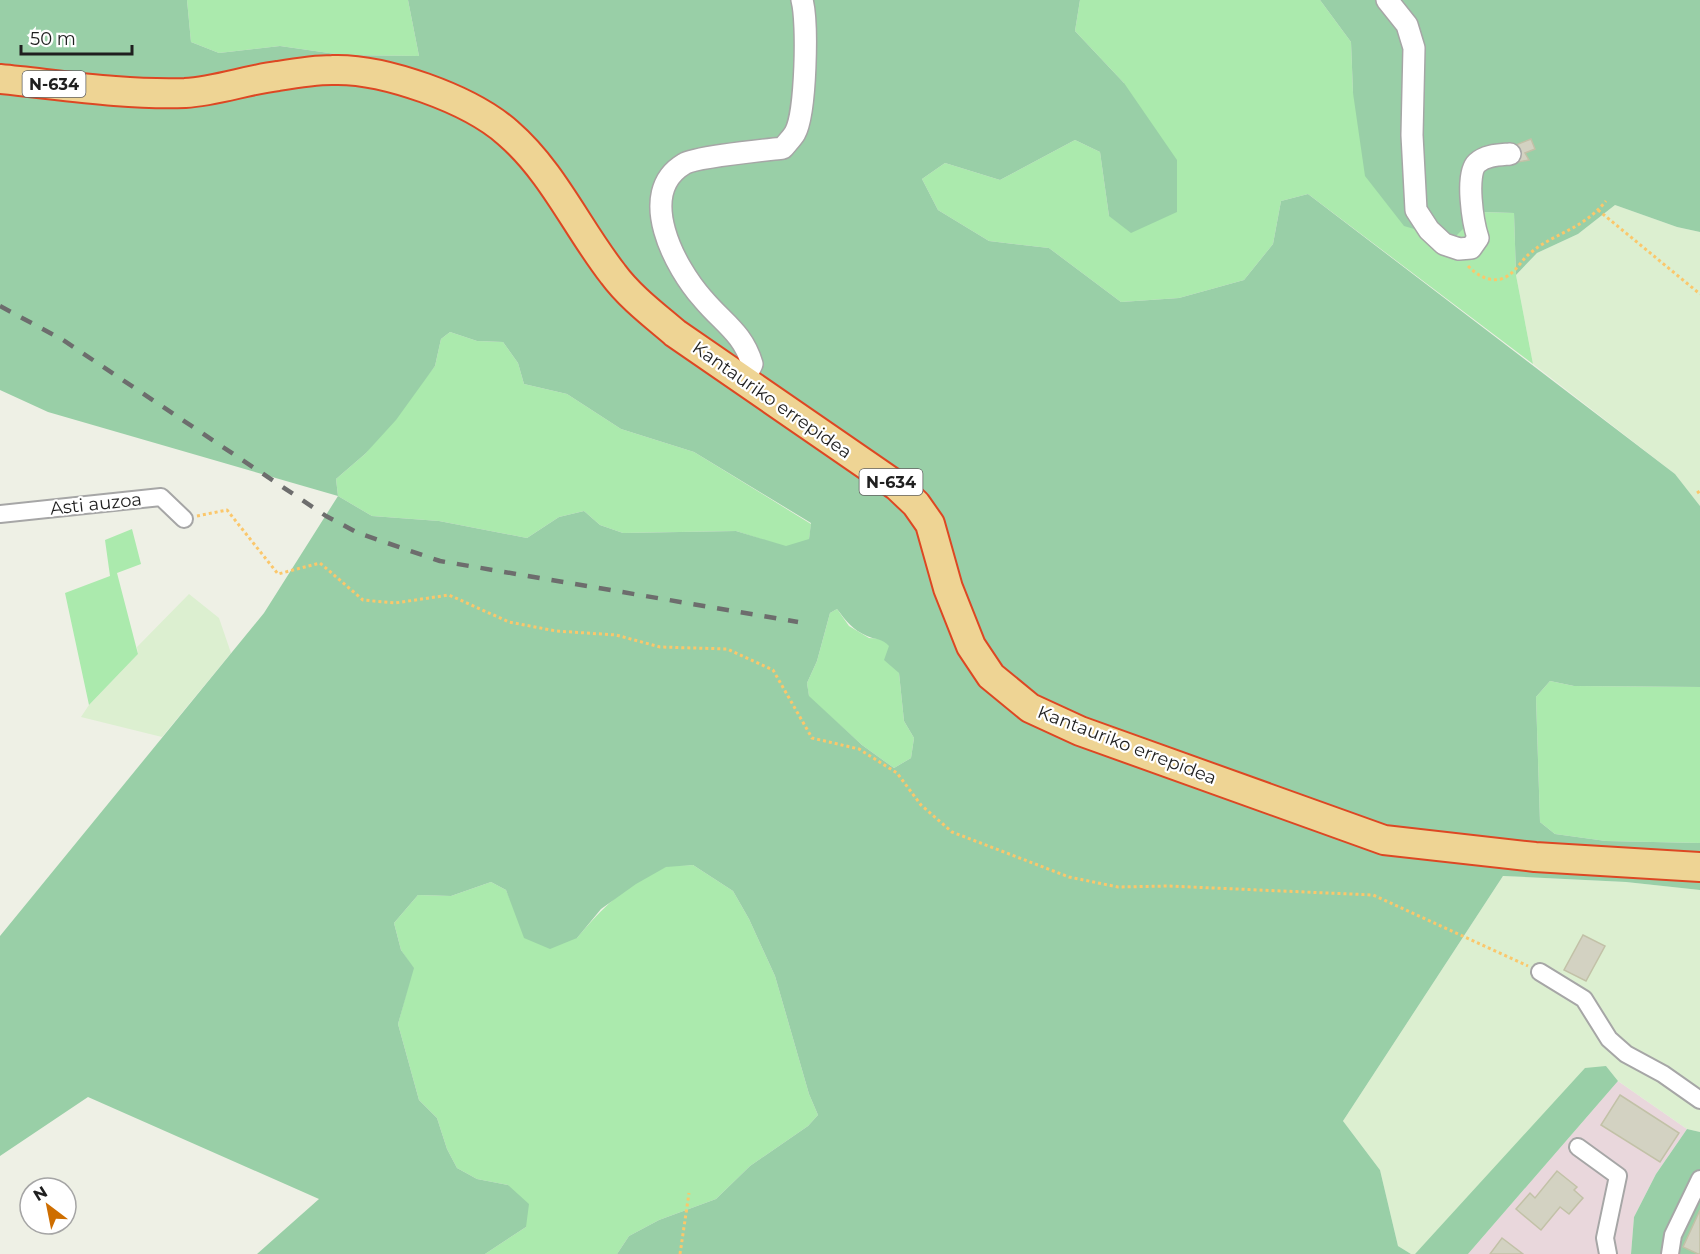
<svg xmlns="http://www.w3.org/2000/svg" width="1700" height="1254" viewBox="0 0 1700 1254" font-family="Montserrat,sans-serif">
  <style>
    .industrial { fill: #e9d7dc }
    .farmland { fill: #dcefd0 }
    .grass { fill: #abeaad }
    .forest { fill: #99cfa7; fill-rule: evenodd }
    .building { fill: #d3d2c2; stroke: #c2c1a7; stroke-width: 1.5 }
    .lines { fill: none; stroke-linecap: round; stroke-linejoin: round }
    .minor-casing { stroke: #a6a6a6; stroke-width: 20 }
    .tertiary-casing { stroke: #a6a6a6; stroke-width: 24 }
    .trunk-casing { stroke: #dd4723; stroke-width: 32 }
    .path { stroke: #fbc76b; stroke-width: 3; stroke-dasharray: 3 3; stroke-linecap: butt }
    .minor { stroke: #fff; stroke-width: 16 }
    .tertiary { stroke: #fff; stroke-width: 21 }
    .trunk { stroke: #eed494; stroke-width: 28 }
    .rail { stroke: #6d6d6d; stroke-width: 4.5; stroke-dasharray: 12 12; stroke-linecap: butt }
    .labels { text-anchor: middle; dominant-baseline: central; stroke-width: 4.5; stroke-linejoin: round; paint-order: stroke }
    .shield { fill: #fff; stroke: #626262; stroke-width: 1.5 }
    .shield-label { font-size: 16px; font-weight: bold; fill: #1f1f1f }
    .street-label { font-size: 18px; fill: #1f1f1f; stroke: #fff }
  </style>
  <rect width="100%" height="100%" fill="#eef0e5"/>
  <path class="industrial" d="M1618,1081l69,48 -31,45 -22,43 -3,37h-163z"/>
  <path class="farmland" d="M1615,205l62,22 23,5v274l-25,-32 -142,-110 -17,-89 21,-22 41,-19z
    M189,594l30,24 12,35 -69,84 -81,-20 8,-12 49,-51 -1,-7z
    M1503,876l123,6 74,8v242l-13,-3 -69,-48 -12,-15 -191,188h-4l-13,-8 -18,-76 -37,-49z"/>
  <path class="grass" d="M187,0h221l11,56 -76,-1 -63,-9 -61,7 -28,-11z
    M1080,0h240l31,42 2,51 127,119 34,1 2,62 17,89 -225,-170 -27,7 -8,43 -29,36 -65,18 -58,4 -72,-54 -60,-7 -51,-31 -16,-31 23,-16 55,17 75,-40 25,12 9,64 15,-133 -49,-52z
    M450,332l27,9 26,1 15,21 6,21 43,10 54,35 73,23 117,72 -2,16 -23,7 -50,-16 -113,2 -23,-8 -16,-14 -25,6 -32,21 -88,-17 -67,-5 -34,-20 -2,-17 29,-25 70,-88 6,-27z
    M132,529l9,35 -24,9 21,81 -49,51 -24,-112 45,-17 -5,-36z
    M837,609l12,17 20,12 14,1 6,6 10,28 5,48 10,17 -3,20 -17,10 -32,-23 -53,-48 -2,-14 10,-22 13,-48z
    M1550,681l24,5 126,1v156l-94,-2 -51,-7 -15,-12 -4,-125z
    M693,865l40,26 16,28 26,57 34,118 9,21 -10,11 -58,40 -34,33 -57,21 -30,16 -12,18h-132l41,-27 -18,-42 -31,-6 -20,-11 -10,-19 -10,-31 -18,-18 -21,-76 15,-56 -12,-18 -7,-27 24,-28 33,1 40,-14 15,8 10,23 61,25c23,-28 53,-58 88,-71 8,-3 20,-1 28,-2z"/>
  <path class="forest" d="M0,0h187l4,42 28,11 61,-7 63,9 76,1 -11,-56h672l-5,31 49,52 53,77v52l-46,21 -22,-17 -9,-64 -25,-12 -75,40 -55,-17 -23,16 16,31 51,31 60,7 72,54 58,-4 65,-18 29,-36 8,-43 27,-7 367,280 25,32v181l-126,-1 -24,-5 -14,16 4,125 15,12 51,7 94,2v47l-74,-8 -123,-6 -160,245 37,49 18,76 13,8h-794l12,-18 30,-16 57,-21 34,-33 58,-40 10,-11 -9,-21 -34,-118 -26,-57 -16,-28 -40,-26 -27,2 -30,17 -35,25 -24,29 -27,11 -26,-11 -18,-48 -15,-8 -40,14 -33,-1 -24,28 7,27 13,18 -16,56 21,76 18,18 10,31 10,19 20,11 31,6 21,19 -3,23 -41,27h-228l62,-55 -231,-102 -88,59v-220l264,-323 74,-117 -290,-84 -48,-22zM450,332l27,9 26,1 15,21 6,21 43,10 54,35 73,23 117,71 -2,16 -23,7 -50,-15 -113,2 -23,-8 -16,-14 -25,6 -32,21 -88,-17 -67,-5 -34,-20 -2,-17 29,-25 31,-34 39,-54 6,-27zM837,609c9,12 16,21 30,27 9,4 15,2 22,10l-5,14 15,13 5,48 10,17 -3,20 -17,10 -32,-23 -53,-49 -2,-13 10,-22 13,-48z
    M1320,0h380v232l-23,-5 -62,-22 -37,29 -41,19 -21,22 -2,-62 -34,-1 -28,28 -48,-14 -39,-50 -12,-83 -2,-51z
    M1606,1066l12,15 -150,173h-53l170,-186z
    M1687,1129l13,3v122h-69l3,-37 22,-43z"/>
  <path class="building" d="M1531,139l4,10 -10,4 4,7 -16,3 -5,-15z
    M1583,935l22,11 -19,35 -22,-11z
    M1620,1095l59,38 -19,29 -59,-37z
    M1557,1171l20,16 -3,3 9,8 -14,16 -9,-7 -19,23 -25,-21 14,-16 5,5z
    M1700,1210v44h-2l-15,-7z
    M1502,1238l21,16h-33z"/>
  <g class="lines">
    <defs>
      <path id="minor" d="M0,514l161,-17 23,22
        M1540,972l44,27 25,40 17,15 37,20 37,26
        M1578,1147l40,29 -13,62 3,16
        M1670,1254l3,-19 27,-56"/>
      <path id="tertiary" d="M1387,0l20,25 7,23 -2,87 4,75 13,20 15,14 15,5 12,-1 7,-10c-5,-15 -13,-64 -1,-75 9,-8 22,-8 33,-9
        M744,381l8,-17c-9,-31 -29,-41 -49,-65 -28,-31 -68,-106 -19,-135 11,-7 82,-14 99,-16 4,-5 9,-10 12,-15 11,-20 13,-111 7,-133"/>
      <path id="trunk" d="M0,79c61,6 123,16 185,14 32,-2 61,-13 93,-17 18,-3 36,-6 54,-6 51,-2 138,29 176,63 45,39 69,95 105,141 17,23 41,41 62,59l222,153 19,18 14,20 18,64 23,58 20,30 39,32 50,23 304,109 151,17 165,10"/>
    </defs>
    <use href="#minor" class="minor-casing"/>
    <use href="#tertiary" class="tertiary-casing"/>
    <use href="#trunk" class="trunk-casing"/>
    <path class="path" d="M1598,210l102,84
      M1468,266c9,9 20,16 33,13 13,-4 19,-17 28,-25 26,-22 52,-23 77,-53
      M1697,493l3,-2
      M197,516l30,-6 51,64 42,-11 43,37 32,3 54,-8 60,27 47,9 60,4 44,12 67,2 46,21 39,68 47,11 38,24 24,32 31,27 117,45 49,10 50,-1 205,9 155,71
      M680,1254l9,-61"/>
    <use href="#minor" class="minor"/>
    <use href="#tertiary" class="tertiary"/>
    <use href="#trunk" class="trunk"/>
    <path class="rail" d="M0,306l63,34 263,176 32,17 82,28 358,61"/>
  </g>
  <g class="labels">
    <g class="shield">
      <rect x="22.5" y="71" width="63" height="26" rx="4.5"/>
      <rect x="859.5" y="469" width="63" height="26" rx="4.5"/>
    </g>
    <g class="shield-label">
      <text x="54" y="84">N-634</text>
      <text x="891" y="482">N-634</text>
    </g>
    <g class="street-label">
      <text transform="translate(772 400) rotate(35)">Kantauriko errepidea</text>
      <text transform="translate(96 504) rotate(-6)">Asti auzoa</text>
      <text transform="translate(1127 745) rotate(21)">Kantauriko errepidea</text>
    </g>
  </g>
  <g transform="translate(48 1206) rotate(328)"><circle r="28" fill="#ffffff" stroke="#a5a5a5" stroke-width="1.5"/>
  <path d="M0-4.5L10 22L0 15L-10 22Z" fill="#ce6e00"/>
  <text y="-9" font-size="16" font-weight="bold" text-anchor="middle" fill="#1f1f1f">N</text>
  </g>
  <path d="M21 45v9h111v-9" fill="none" stroke="#1f1f1f" stroke-width="3"/>
  <text x="30" y="45" font-size="18" fill="#1f1f1f" stroke="#ffffff" stroke-width="4.5" paint-order="stroke">50 m</text>
</svg>
